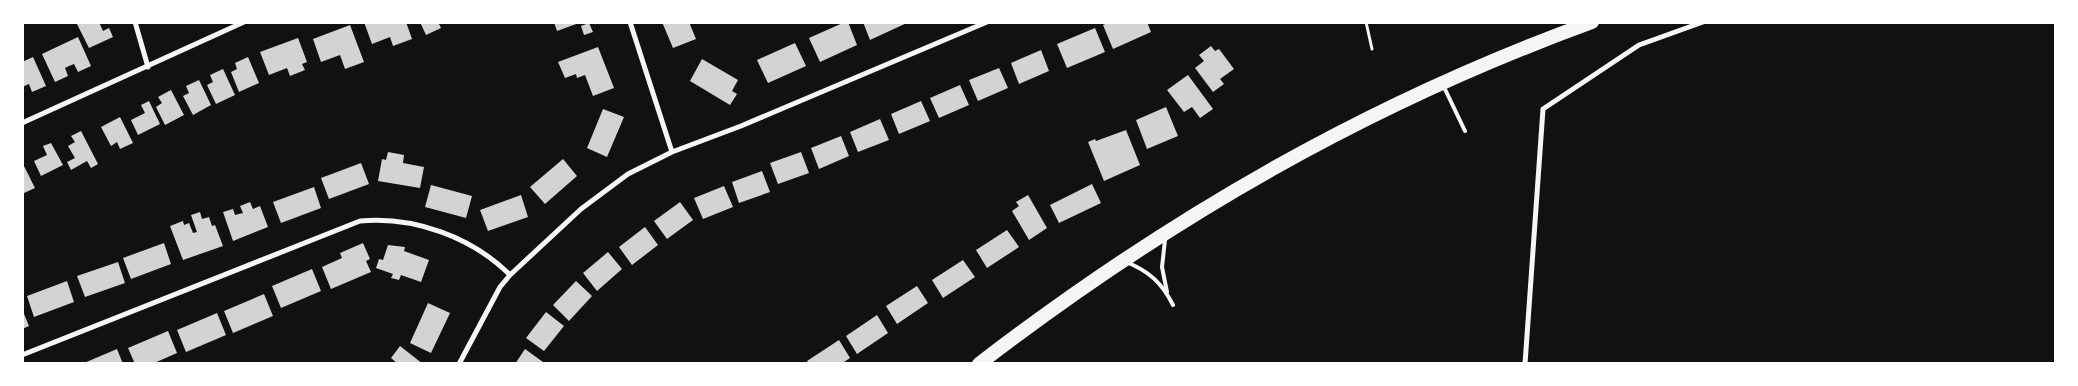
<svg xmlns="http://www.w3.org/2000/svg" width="2078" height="386" viewBox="0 0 2078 386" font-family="Karla,sans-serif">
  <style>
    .building { fill: #d3d3d3 }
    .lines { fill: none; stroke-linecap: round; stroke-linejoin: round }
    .path { stroke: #f5f5f5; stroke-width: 3 }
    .service { stroke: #f5f5f5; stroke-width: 4 }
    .minor { stroke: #f5f5f5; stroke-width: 5 }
    .trunk { stroke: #f5f5f5; stroke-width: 14 }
  </style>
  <rect width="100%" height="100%" fill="#111"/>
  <path class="building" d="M76,22h23l4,9 6,-3 4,9 -24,11z
    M364,22h42l6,17 -19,7 -3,-9 -18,7z
    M420,22h18l3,6 -15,7z
    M554,22h25v1l-22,8z
    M662,22h27l7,17 -23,9z
    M845,22h3l9,23 -37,17 -11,-24z
    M863,22h46l-39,18z
    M1109,22h38l4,10 -38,17 -10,-24z
    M589,23l4,9 -9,3 -3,-9z
    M350,25l14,37 -19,7 -5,-14 -19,7 -8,-23z
    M1095,28l10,24 -38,16 -10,-24z
    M78,37l13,29 -13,6 -4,-8 -5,2 -4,2 3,8 -13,6 -13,-28z
    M298,38l9,24 -5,2 3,6 -15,6 -3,-8 -18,7 -9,-23z
    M795,43l11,23 -38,17 -11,-23z
    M1211,46l4,5 4,-2 15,20 -14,10 4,5 -11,8 -18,-24 9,-7 -5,-6z
    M598,47l16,41 -21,8 -8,-21 -8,3 -1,-4 -11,4 -7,-16z
    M1041,50l8,21 -30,13 -8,-21z
    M33,57l13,29 -14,6 -3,-8 -7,3v-25z
    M248,57l11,26 -20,9 -8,-20 6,-3 -2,-6z
    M702,59l36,21 -6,11 5,3 -7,11 -40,-24z
    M999,68l9,20 -30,13 -9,-21z
    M223,69l12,26 -19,9 -9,-19 6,-3 -3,-7z
    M1188,75l25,34 -13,9 -8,-11 -8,5 -17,-22z
    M199,80l12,25 -18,10 -10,-19 6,-3 -3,-7z
    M960,85l9,20 -30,13 -9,-20z
    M171,90l13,25 -19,10 -9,-18 6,-4 -4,-6z
    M149,101l11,23 -22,11 -7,-15 14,-7 -4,-8z
    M921,101l9,20 -31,13 -8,-20z
    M1166,107l12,29 -31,13 -11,-29z
    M603,109l21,8 -17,40 -20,-9z
    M120,117l13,26 -13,6 -3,-7 -6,4 -10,-19z
    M880,119l9,21 -31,12 -8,-20z
    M1126,130l14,35 -36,16 -16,-39 7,-3 1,2z
    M81,131l17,33 -7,4 -4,-7 -16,9 -4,-8 8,-4 -7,-12 7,-4 -4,-6z
    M841,136l8,20 -30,13 -8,-21z
    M51,143l12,22 -22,11 -7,-15 13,-6 -4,-9z
    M388,152l16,3 -1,8 21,4 -4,21 -42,-7 4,-22 4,1z
    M801,152l8,21 -31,11 -8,-21z
    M563,159l14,17 -32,28 -15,-17z
    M22,162l13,26 -13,6z
    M361,163l8,21 -40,15 -8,-21z
    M762,171l8,21 -31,11 -7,-21z
    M1092,184l9,19 -42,20 -9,-18z
    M431,185l41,11 -6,22 -41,-11z
    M724,186l9,21 -30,12 -9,-21z
    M314,187l7,21 -40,15 -8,-21z
    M521,195l7,22 -40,14 -8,-21z
    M1028,195l19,33 -18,12 -17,-29 7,-5 -3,-4z
    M250,202l3,7 7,-3 8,21 -35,14 -10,-29 10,-3 2,6 8,-2 -3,-7z
    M680,202l13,18 -26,19 -13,-18z
    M200,212l2,7 7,-2 3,9 3,-1 8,21 -40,14 -13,-34 13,-5 1,4 5,-2 4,10 4,-1 -6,-17z
    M645,227l13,18 -26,20 -13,-18z
    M1007,230l12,17 -32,21 -11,-18z
    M164,243l7,21 -40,15 -8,-21z
    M363,243l7,16 -4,2 5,11 -40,17 -9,-22 20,-9 -2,-5z
    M388,245l17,2 -1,4 25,9 -8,22 -20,-7 -2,5 -8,-2 2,-4 -17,-6 3,-9 4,1z
    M608,252l14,17 -25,22 -14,-18z
    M963,260l12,17 -32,21 -11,-18z
    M118,262l7,21 -40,14 -8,-21z
    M312,269l9,22 -40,17 -9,-22z
    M67,281l7,21 -40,15 -7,-21z
    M576,281l16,15 -23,25 -16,-16z
    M917,286l11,17 -31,21 -11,-18z
    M264,294l9,22 -40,17 -9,-22z
    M428,303l22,10 -19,40 -21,-10z
    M22,309l7,17 -7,3z
    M546,312l18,14 -20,25 -18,-13z
    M217,313l9,22 -40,17 -9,-22z
    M877,315l11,18 -31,21 -11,-18z
    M168,331l9,22 -25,11h-17l-7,-16z
    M839,340l11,18 -9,6h-32l-2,-3z
    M400,346l23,18h-25l-7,-6z
    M117,349l6,15 -39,-1z
    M525,349l18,13 -1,2h-27z"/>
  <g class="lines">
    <path class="path" d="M1366,22l6,27"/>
    <path class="service" d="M1443,85l22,46
      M1165,240l-3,27 5,25
      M1126,262c23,9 36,21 47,43"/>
    <path class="minor" d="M135,22l13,45
      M630,22l42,130
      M22,123l222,-101
      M22,355l338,-134c54,-5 112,16 150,54
      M459,364l41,-77 10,-12 71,-66 47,-35 44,-22 69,-26 246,-104
      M1525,364l18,-255 96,-64 64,-23"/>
    <path class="trunk" d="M979,364c190,-146 388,-260 613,-342"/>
  </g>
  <rect width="2078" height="386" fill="none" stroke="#ffffff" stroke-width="48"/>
</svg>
